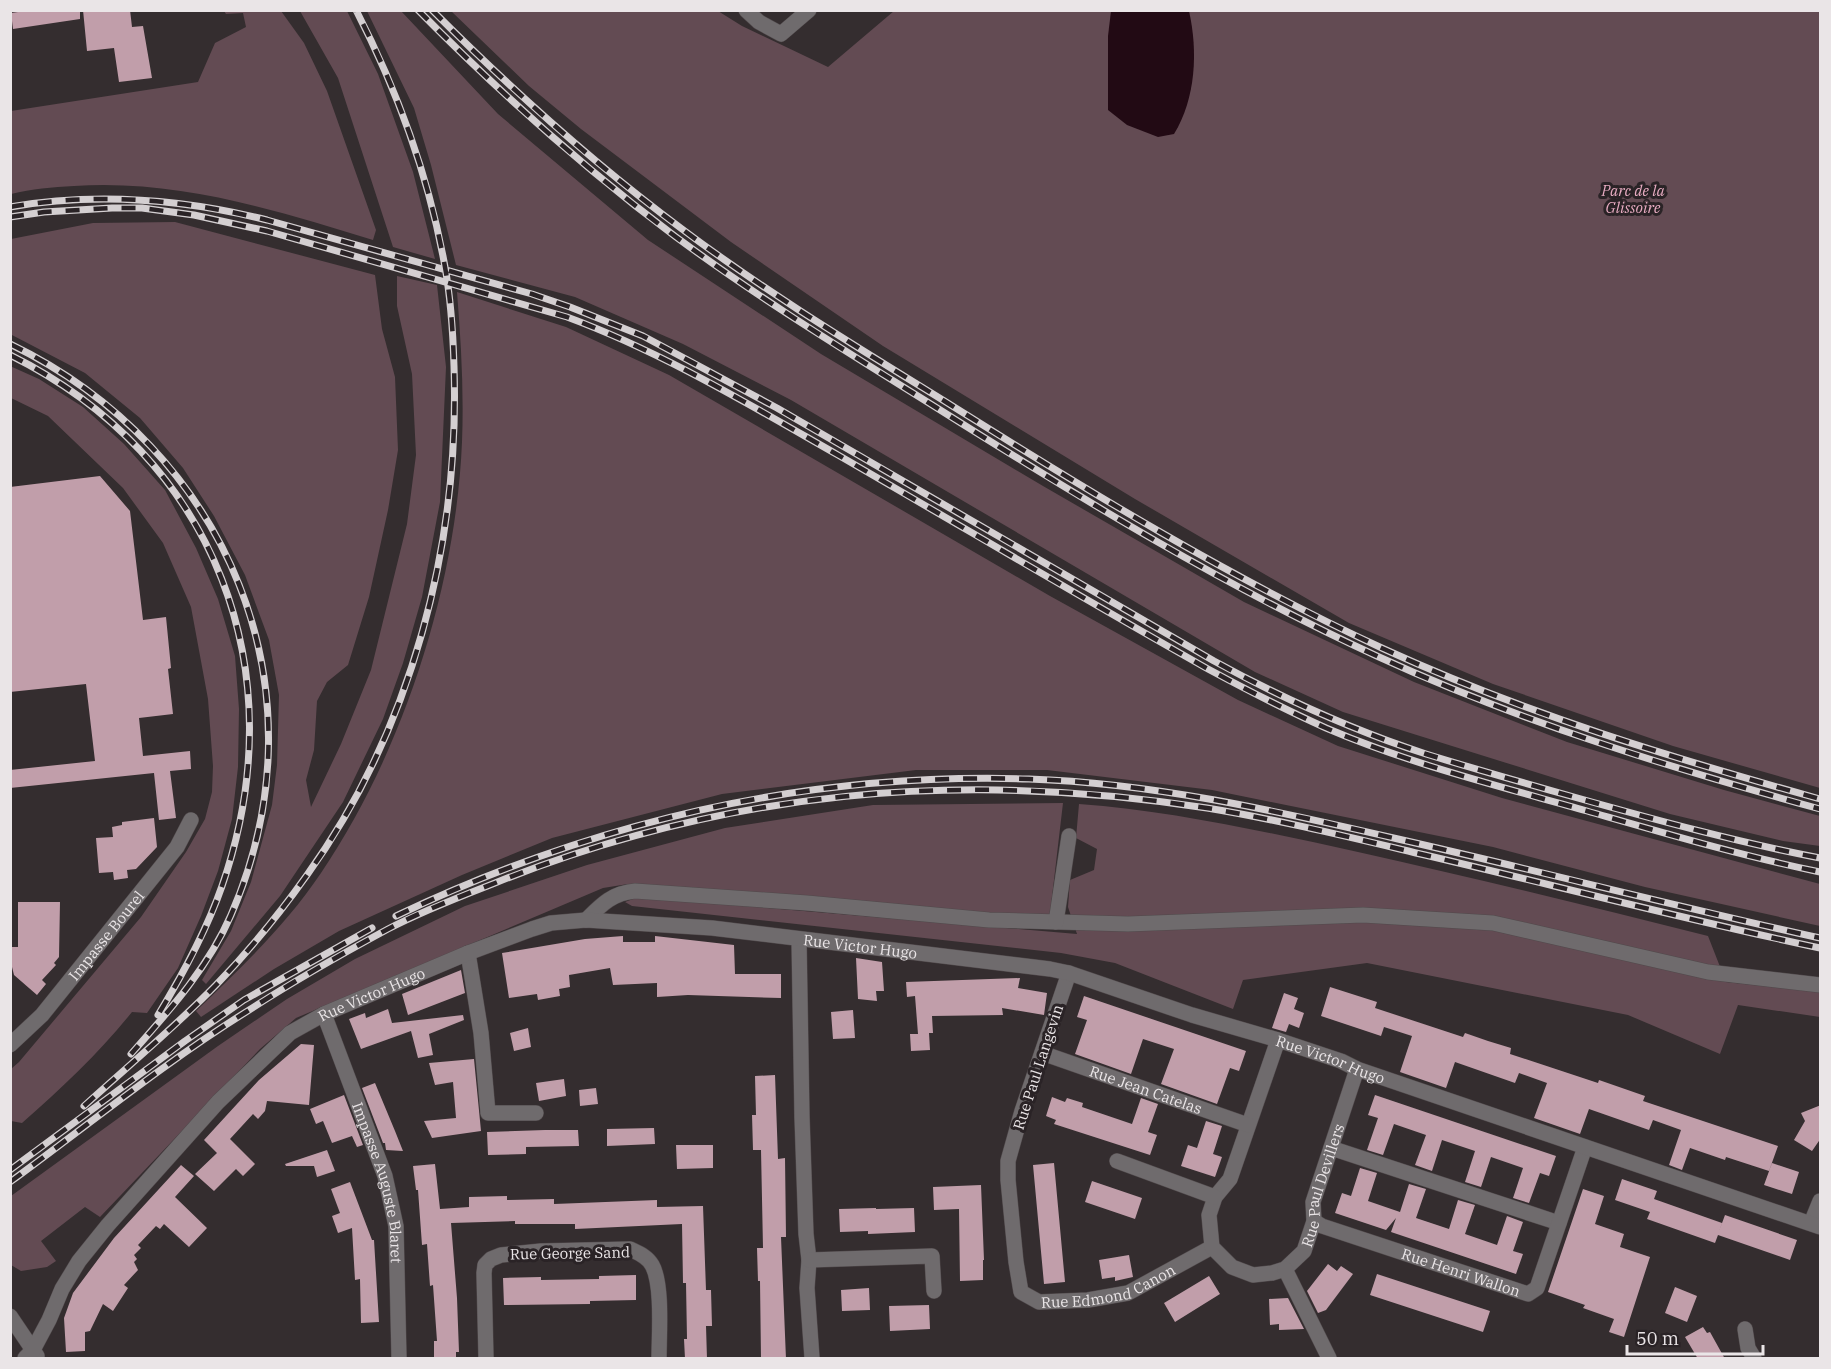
<svg xmlns="http://www.w3.org/2000/svg" width="1831" height="1369" viewBox="0 0 1831 1369" font-family="'IBM Plex Serif',serif">
  <style>
    .green { fill: #634b53 }
    .water { fill: #220a14 }
    .building { fill: #c19eaa }
    .lines { fill: none; stroke-linecap: round; stroke-linejoin: round }
    .minor-casing { stroke: #514a4c; stroke-width: 16 }
    .minor { stroke: #6f6b6d; stroke-width: 15 }
    .rail-casing { stroke: #d4cfd1; stroke-width: 7 }
    .rail { stroke: #2a2326; stroke-width: 4.5; stroke-dasharray: 14; stroke-linecap: butt }
    .labels { text-anchor: middle; dominant-baseline: central; stroke-width: 6; stroke-linejoin: round; paint-order: stroke }
    .park-label { font-size: 15px; font-style: italic; fill: #e8acc2; stroke: #2a2326 }
    .street-label { font-size: 15px; fill: #eae5e7; stroke: #2a2326 }
  </style>
  <rect width="100%" height="100%" fill="#342d2f"/>
  <path class="green" d="M224,11h57l23,32 23,48 49,139 -3,10c-97,-30 -196,-61 -299,-54 -22,1 -42,3 -63,8v-83l187,-29 17,-39 31,-16 -3,-14 -17,1z
    M300,11h47l31,63 35,98 22,87 -42,-12 -55,-169z
    M367,11h34l97,103 150,126 173,114 222,132 201,116 170,80 153,60 157,48 96,26v30l-37,-5 -113,-27 -327,-102 -88,-40 -464,-272 -108,-56 -108,-47 -119,-32 -25,-100 -17,-57z
    M451,11h267l24,15 86,41 66,-56h926v777l-147,-42 -180,-62 -144,-61 -214,-124 -252,-153 -152,-104 -150,-113 -52,-43z
    M175,222l200,53 7,54 13,48 3,73 -10,60 -19,87 -21,68 -21,17 -10,19 -3,49 -8,30 5,27 30,-63 30,-74 36,-146 9,-69 -4,-81 -15,-68v-30l40,9 9,82 -6,135 -18,95 -19,66 -20,56 -40,83 -63,94 -74,88 -4,-4 29,-49 20,-49 21,-77 5,-40 2,-70 -10,-55 -24,-65 -31,-59 -31,-48 -43,-50 -55,-45 -75,-39 1,-95 82,-16z
    M457,292l109,35 103,48 381,221 188,104 100,46 164,52 318,86v42l-175,-39 -152,-40 -281,-57 -165,-20h-131l-194,24 -170,44 -90,37 -123,56 -65,38 -73,48 -5,-6c45,-43 90,-86 125,-138 82,-121 135,-286 141,-431 2,-51 -1,-100 -5,-150z
    M10,366l29,13 44,28 41,37 41,46 31,58 22,51 17,57 4,53 -1,58 -6,52 -14,52 -17,45 -23,52 -31,45 -15,-1c-33,41 -70,76 -110,111l-11,-2v-52l8,-7 122,-145 45,-65 19,-33 7,-27 1,-26 -5,-67 -17,-92 -28,-64 -40,-55 -75,-72 -37,-18z
    M1063,803l-13,111h-61l-361,-30 -25,4 -307,130 -36,31 -160,168 -15,-10 -44,34 15,20 -9,6 -26,4 -10,-6v-69l207,-150 69,-47 68,-40 110,-53 122,-41 138,-37 148,-23z
    M1079,804c94,7 187,28 279,48 117,26 234,55 350,84l18,46 94,10v25l-82,-12 -18,49 -92,-39 -261,-52 -124,17 -10,29 -118,-46 -54,-10 -429,-47 -7,-4 13,-5 439,37 -9,-27 2,-27 24,-10 3,-21 -21,-11z"/>
  <path class="water" d="M1111,11h78c9,40 7,87 -15,123l-16,3 -31,-12 -19,-15v-74z"/>
  <path class="building" d="M32,10h48v9l-67,10 -2,-16z
    M83,10h47l2,17 11,-1 9,52 -33,4 -5,-34 -27,3z
    M100,476l30,35 13,109 23,-3 5,51 -3,1 5,45 -34,4 4,38 47,-5 1,18 -21,2 6,47 -17,2 -5,-47 -144,15v-18l85,-9 -9,-77 -76,8v-205z
    M154,818l3,29 -21,22 -9,1 1,8 -14,2 -1,-8 -14,1 -3,-35 17,-1 -1,-10 10,-2v-3z
    M18,902h42l-1,55 -5,6 2,2 -14,15 4,4 -9,11 -23,-20 -4,-16v-12h8z
    M623,936v6h32v-6l79,9 1,29h46v24l-93,-3 -31,2v-14l-44,2 -3,-17 -41,7 1,12 -11,2 1,7 -22,4 -1,-6 -28,4 -7,-45 83,-14z
    M856,958l26,4 2,29h-8l1,10 -19,-2z
    M461,970l4,23 -57,22 -6,-21z
    M1020,978l-2,10 29,5 -3,22 -42,-7 1,7 -71,1 1,17h-4l1,17 -19,1 -1,-17h8l-3,-38 -8,1 -1,-15z
    M1330,987l47,15 -2,6 88,29 2,-4 23,8 23,7 -1,6 88,29 1,-3 46,16 -2,5 135,45 -9,25 -43,-14 -1,3 -35,-12 -8,22 -13,-5 12,-35 -28,-10 -4,10 -60,-21 -9,25 -46,-16 13,-35 -28,-10 -4,10 -60,-21 -9,26 -46,-16 12,-36 -28,-9 -3,9 -60,-20z
    M1284,993l14,5 -4,11 10,4 -5,15 -10,-4 -3,8 -14,-4z
    M1084,996l162,55 -7,20 -9,-3 -13,36 -56,-20 13,-35 -31,-10 -12,35 -56,-20 12,-34 -10,-3z
    M388,1009l4,14 71,-8 1,5 -35,14 4,21 -15,3 -7,-27 -50,18 -12,-30 16,-6 1,5z
    M853,1010l2,28 -22,1 -2,-27z
    M528,1028l3,19 -17,4 -4,-18z
    M301,1044l13,1 -5,60 -42,-4 -2,10 -7,8 -5,-5 -23,25 25,25 -12,12 -7,-7 -22,22 -19,-17 22,-21 -13,-13 55,-60z
    M474,1059l7,72 -49,7 -8,-17 32,-3 -3,-36 -18,3 -6,-22z
    M775,1075l3,84 7,-1 1,79h-5l5,122h-25l-1,-78h-2l-1,-33h6l-2,-98h-8l-1,-35h4l-1,-39z
    M564,1079l2,17 -27,5 -3,-18z
    M375,1083l20,48 8,20 -17,-1 -1,-7h-2l-21,-55z
    M596,1088l2,16 -18,2 -1,-16z
    M344,1095l19,50 -6,2 -5,-11 -20,7 -9,-22 -7,3 -6,-15z
    M1375,1095l181,61 -7,20 -9,-3 -11,30 -16,-5 10,-30 -32,-11 -10,30 -16,-5 10,-31 -33,-11 -10,31 -17,-6 11,-30 -32,-11 -11,31 -16,-5 11,-32 -10,-3z
    M1052,1097l13,5 2,-4 16,5 -1,4 50,17 9,-26 17,6 -10,28 9,3 -7,20 -96,-31 2,-4 -10,-4z
    M1821,1105v33l-9,13 -18,-11 11,-19 -4,-8z
    M1206,1121l16,5 -9,28 9,3 -7,20 -34,-11 7,-21 9,3z
    M654,1128l1,16 -48,2v-17z
    M545,1130h33l1,16 -53,1v7l-38,1 -1,-23z
    M676,1145h37v23l-36,1z
    M327,1150l8,21 -18,6 -3,-11h-28l-1,-2z
    M1054,1163l11,119 -21,2 -11,-119z
    M1772,1163l27,9 -7,22 -28,-9z
    M435,1164l5,45 29,-2v-10l38,-1v4l47,-1v5l103,-4v7l46,-1 3,84h5l1,36h-6l1,33h-22l-1,-20h3l-1,-56h-3l-1,-59 -107,5v-5h-60v-3l-64,2 6,75 2,54h-3v7h-22v-18h3l-4,-56 -3,1 -3,-42 -5,1 -4,-55h-2l-3,-24z
    M181,1165l13,11 -19,21 32,31 -18,19 -25,-23 -4,5 -4,-3 -18,19 3,3 -7,7 3,4 -3,3 4,8 -14,15 4,3 -15,23 -10,-7 -13,27 -5,1v19l-19,1 -2,-34 9,-25 41,-55z
    M1360,1168l17,5 -9,28 32,11 9,-28 17,5 -10,29 33,11 9,-29 17,5 -10,29 32,11 10,-29 16,6 -10,29 10,3 -7,20 -125,-42 5,-14 -10,12 -51,-17 7,-20 9,3z
    M1622,1179l35,12 -3,8 68,24 -4,11 7,-19 72,25 -7,20 -72,-25 -3,8 -68,-24 3,-7 -35,-12z
    M1092,1181l50,17 -7,21 -50,-17z
    M350,1182l22,58h2l5,82 -18,1 -1,-44 -5,1 -3,-52 -14,5 -6,-17 8,-3 -9,-24z
    M981,1185l3,75h-1v20l-23,1 -1,-72 -25,1 -1,-23z
    M1583,1189l21,7 -9,28 29,10 -4,13 30,10 -26,80 -15,-5 5,-13 -31,-11 2,-3 -37,-13z
    M876,1208v1l38,-1 1,24 -47,2v-3l-28,1 -1,-23z
    M1129,1255l4,22 -18,4v-4l-13,2 -3,-19z
    M1328,1264l9,7 4,-5 12,8 -27,36 -8,3 -11,-22z
    M1377,1274l113,37 -7,21 -113,-37z
    M636,1275v25l-46,1v3l-86,1 -1,-27 38,-1v3l58,-1v-3z
    M1209,1276l11,18 -45,28 -11,-19z
    M1675,1287l22,9 -10,26 -22,-9z
    M869,1288l1,22 -28,1 -1,-21z
    M1288,1298l16,31 -25,1v-6l-9,1 -1,-26z
    M929,1305l1,24 -40,2 -1,-25z
    M1703,1327l4,6 3,-1 15,27h-27l-13,-22z"/>
  <g class="lines">
    <defs>
      <g id="minor">
        <path d="M746,10l13,12 22,12 28,-24"/>
        <path d="M586,920c15,-15 26,-27 49,-29l172,12 182,17 139,4 235,-9 130,8 215,49 112,13"/>
        <path d="M1056,922l13,-86"/>
        <path d="M799,939l3,178 4,117 3,26 -2,28 5,70"/>
        <path d="M468,953l13,80 7,80h48"/>
        <path id="s1" d="M1069,973l-47,138 -14,50v19l8,82 5,30 18,10 49,-2 40,-7 84,-46"/>
        <path id="s2" d="M324,1014l61,162 11,50 3,132"/>
        <path id="s3" d="M1278,1040l-48,139 -15,18 -6,18 3,32 20,20 21,8 19,-2 13,-4 19,-18 10,-30 -1,-19 44,-133"/>
        <path id="s4" d="M10,1045l32,-30 135,-168 14,-27"/>
        <path id="s5" d="M1042,1053l206,72"/>
        <path d="M1331,1148l228,75"/>
        <path d="M1117,1161l98,36"/>
        <path id="s6" d="M1314,1221l8,5 206,68 9,-6 48,-141"/>
        <path d="M1811,1223l9,-22"/>
        <path d="M809,1260l123,-4 2,35"/>
        <path d="M1285,1269l44,89"/>
        <path d="M10,1316l27,40"/>
        <path d="M1745,1329l3,19 6,10"/>
        <path id="s7" d="M25,1358l8,-8 16,-30 13,-31 17,-28 29,-36 110,-123 72,-69 34,-19 144,-61 64,-24 19,-6 35,-3 126,8 338,41 19,4 123,42 86,25 63,21 16,8 463,158"/>
        <path d="M486,1358l-2,-85 1,-8 6,-6 10,-4 40,-4 89,-2c8,4 17,7 22,16 11,19 7,71 7,93"/>
      </g>
    </defs>
    <use href="#minor" class="minor-casing"/>
    <use href="#minor" class="minor"/>
    <defs>
      <path id="rail" d="M418,10c81,82 166,158 258,227 84,62 173,116 261,171 143,90 289,179 442,249 142,65 292,111 441,152
        M432,10c79,79 161,153 250,219 84,63 175,118 264,173 142,89 286,177 438,247 140,64 288,109 436,150
        M10,207c87,-15 172,-8 257,13l265,74 38,13 73,29 134,72 437,253c68,37 138,69 212,93 49,15 98,29 148,43 82,23 163,45 246,61
        M10,217l34,-5 68,-4h30l52,7 73,16 300,86c95,35 183,88 271,138 123,71 246,144 370,214 39,21 78,41 118,59 84,36 173,58 261,83 77,22 155,45 233,61
        M10,344c218,105 319,346 221,571 -23,53 -62,96 -100,139
        M10,355c206,102 287,316 212,531 -16,46 -39,88 -64,129
        M396,916c200,-95 411,-144 633,-137 124,4 248,32 369,60 141,32 281,68 422,99
        M84,1106c44,-40 91,-79 132,-121 33,-34 64,-72 91,-110 105,-146 153,-331 147,-509 -1,-33 -3,-66 -9,-99 -16,-90 -47,-175 -89,-257
        M10,1170l175,-129 59,-41 128,-72
        M10,1182c78,-57 154,-119 236,-170 46,-30 94,-57 142,-83 34,-18 71,-32 107,-46 233,-93 465,-113 712,-75 73,12 146,30 218,47 132,31 263,65 395,93"/>
    </defs>
    <use href="#rail" class="rail-casing"/>
    <use href="#rail" class="rail"/>
  </g>
  <g class="labels">
    <g class="park-label">
      <text x="1633" y="190">Parc de la<tspan x="1633" dy="17">Glissoire</tspan></text>
    </g>
    <g class="street-label">
      <text stroke="none"><textPath href="#s4" startOffset="146">Impasse Bourel</textPath></text>
      <text stroke="none"><textPath href="#s7" startOffset="1017">Rue Victor Hugo</textPath></text>
      <text stroke="none"><textPath href="#s7" startOffset="513">Rue Victor Hugo</textPath></text>
      <text stroke="none"><textPath href="#s7" startOffset="1503">Rue Victor Hugo</textPath></text>
      <text transform="translate(1038 1067) rotate(-72)">Rue Paul Langevin</text>
      <text stroke="none"><textPath href="#s5" startOffset="110">Rue Jean Catelas</textPath></text>
      <text stroke="none"><textPath href="#s2" startOffset="178">Impasse Auguste Blaret</textPath></text>
      <text stroke="none"><textPath href="#s3" startOffset="400">Rue Paul Devillers</textPath></text>
      <text transform="translate(570 1253) rotate(-1)">Rue George Sand</text>
      <text stroke="none"><textPath href="#s6" startOffset="156">Rue Henri Wallon</textPath></text>
      <text stroke="none"><textPath href="#s1" startOffset="422">Rue Edmond Canon</textPath></text>
    </g>
  </g>
  <rect width="1831" height="1369" fill="none" stroke="#eae5e7" stroke-width="24"/>
  <path d="M1627 1345v9h136v-9" fill="none" stroke="#eae5e7" stroke-width="3"/>
  <text x="1636" y="1345" font-size="18" fill="#eae5e7" stroke="#2a2326" stroke-width="4.5" paint-order="stroke">50 m</text>
</svg>
